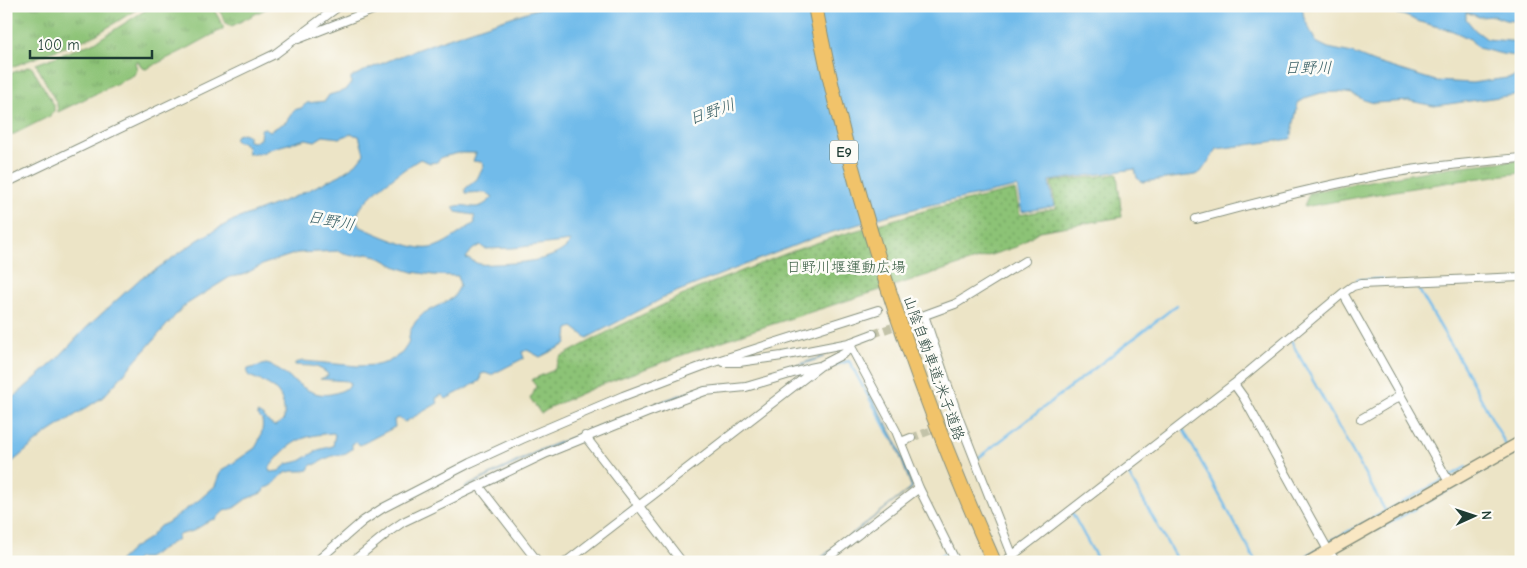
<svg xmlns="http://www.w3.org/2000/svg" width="1527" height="568" viewBox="0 0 1527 568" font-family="'Comic Neue','Klee One',sans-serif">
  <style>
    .grass { fill: url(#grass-tufts); stroke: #568055 }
    .park { fill: url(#park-dots); stroke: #568055 }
    .water { fill: #71bbea; stroke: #487c8f; fill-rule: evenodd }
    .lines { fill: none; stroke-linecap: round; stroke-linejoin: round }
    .stream { stroke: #71bbea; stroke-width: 2.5 }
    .street-tunnel { stroke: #c3c3a9; stroke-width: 8; stroke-dasharray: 8 4; stroke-linecap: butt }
    .street-casing { stroke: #86907d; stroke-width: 10 }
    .secondary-casing { stroke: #86907d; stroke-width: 14 }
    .highway-casing { stroke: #86907d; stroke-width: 16 }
    .street { stroke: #fff; stroke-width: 8 }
    .secondary { stroke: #f9e7c3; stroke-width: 11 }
    .highway { stroke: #f1c36a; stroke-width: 14 }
    .labels { text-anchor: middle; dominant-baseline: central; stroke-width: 5; stroke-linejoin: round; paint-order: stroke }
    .shield { fill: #fdfcf7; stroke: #62766e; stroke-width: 1 }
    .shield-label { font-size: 14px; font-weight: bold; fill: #1f3d34 }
    .park-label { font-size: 15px; fill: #3a5e44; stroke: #fdfcf7 }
    .street-label { font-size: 15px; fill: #1f3d34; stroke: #fdfcf7 }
    .water-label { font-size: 16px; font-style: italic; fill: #345c62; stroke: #fdfcf7 }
  </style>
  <defs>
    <pattern id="grass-tufts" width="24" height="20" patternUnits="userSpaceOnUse" patternTransform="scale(1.25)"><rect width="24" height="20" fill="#8cc376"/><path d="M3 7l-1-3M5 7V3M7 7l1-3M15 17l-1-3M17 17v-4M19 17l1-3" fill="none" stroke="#72a062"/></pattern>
    <pattern id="park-dots" width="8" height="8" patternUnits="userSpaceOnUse" patternTransform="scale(1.25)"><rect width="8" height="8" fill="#8cc376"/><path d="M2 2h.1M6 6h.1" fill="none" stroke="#72a062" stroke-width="1.8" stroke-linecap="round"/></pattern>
  </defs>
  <rect width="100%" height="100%" fill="#fdfcf7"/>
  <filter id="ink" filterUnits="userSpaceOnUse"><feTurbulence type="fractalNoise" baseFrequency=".02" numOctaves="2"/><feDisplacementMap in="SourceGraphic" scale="10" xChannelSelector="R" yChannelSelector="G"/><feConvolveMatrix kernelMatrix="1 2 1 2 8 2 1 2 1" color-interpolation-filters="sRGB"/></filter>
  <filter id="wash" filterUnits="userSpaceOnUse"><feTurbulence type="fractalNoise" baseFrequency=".0096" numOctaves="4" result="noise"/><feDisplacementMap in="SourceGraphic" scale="20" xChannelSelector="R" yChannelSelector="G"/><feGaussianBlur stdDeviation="1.12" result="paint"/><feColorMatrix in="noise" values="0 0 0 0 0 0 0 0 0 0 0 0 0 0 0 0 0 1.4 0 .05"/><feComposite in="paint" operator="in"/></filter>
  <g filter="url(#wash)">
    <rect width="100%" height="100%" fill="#ece4c6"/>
    <path class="grass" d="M6,6h136l-48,30 -88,33z
      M152,6h60l11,20v3l-33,18 -44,22 -4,-1 -4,-7 -3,1 2,8 -3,5 -76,37 -1,-8 -21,-40 59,-22z
      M217,6h54l-39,20 -6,-3z
      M31,66l23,39v6l-4,5 -44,22v-63z
      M1521,160v13c-73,8 -145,21 -217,34l5,-14 37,-8 105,-18z"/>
    <path class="park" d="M1117,174l5,43 -83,14 -23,16 -262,83 -66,23 -90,33 -47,21 -10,7 -11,-16 3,-4 3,-8 -4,-5 1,-2 21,-9 6,-13 55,-29 81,-39 97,-38 44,-15 97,-28 81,-18 5,25 36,-7 -5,-26z"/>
    <path class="water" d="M548,6h754l2,12 12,24 12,6 24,5 22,9 62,19 36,2 49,-7v18l-87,12 -24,-5 -36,2 -10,-3 -12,-6 -13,-2 -18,1 -13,4 -10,6 -7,36 -74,10 -16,23 -6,3 -53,7 -5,-4 -2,-9 -86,12 5,25 -32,6 -5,-25 -87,18 -44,11 -70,21 -145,57 -84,44 -14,-11 -5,2 -2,15 -26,13 -13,-7 -5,2 2,6 -33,17 -6,-2 -4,1 -1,7 -34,18 -4,-4 -6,3 2,5 -33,19 -7,-4 -4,2 1,7 -35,18 -4,-3 -4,2v5l-9,6c-10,-2 -20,6 -29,10l-1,-1 -4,3v3c-7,2 -15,0 -21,2 -10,3 -12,15 -23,16l-1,4 -18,7 -12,9 -10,3 -8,8 -5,1 -18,11 -15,4v4l-31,19h-9l-3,4h-17l15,-14 16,-10 11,-12 7,-3 32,-23 16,-14 5,-14 35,-24c5,-8 9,-19 7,-28l-4,-4 -1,-3c8,3 10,9 17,13l6,-3 4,-4c2,-28 -12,-34 -35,-43l-2,-3 1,-4 18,-5 4,1c29,15 43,43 79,22l1,-3 -3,-3 -27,-2 8,-3 -1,-3c-14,-10 -17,-6 -32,-8v-2l8,-2 55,5 19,-1 11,-3 14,-9 6,-9 2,-13 6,-10 8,-8 29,-15 7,-12 -2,-10 -25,-1 -20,-3 -16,-5 -20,-11 -9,-2 -16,2 -13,-5 -42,2 -33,11 -21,11 -13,2 -43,27 -6,5 -67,76 -11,12 -57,37 -35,29 -5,5v-64l49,-43 31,-33 56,-51 13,-7 43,-30 19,-11 17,-9 60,-23 46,-22 16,-11 8,-10 -5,-18 -8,-2 -11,4 -17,-2 -8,5 -9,-2 -36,10 -8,4 -14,1 -1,-8 -5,-4h-5l-3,-3 3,-4 6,-2 5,2v6l6,1 6,-3 1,-10 4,-1 5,3 16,-9 8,-12 7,-2 6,-5 18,-2 4,-6 17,-5 5,-7v-6c58,-27 120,-47 182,-67zM459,153h17l-3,8 8,1 3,3 -7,14 -12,10 1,4c11,0 18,-3 27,4 -19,19 -22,4 -40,10l3,5 18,3 1,8c-12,7 -31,23 -45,25 -16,3 -56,-15 -71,-22 -1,-3 -2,-5 -2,-8 0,-18 49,-50 63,-59l10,4 7,-1 5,-5zM571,241c-12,21 -54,22 -76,23 -4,0 -11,1 -15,0 -6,-1 -8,-5 -14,-6l6,-8 8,-5 5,4 28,-1zM333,433l2,1 -2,12 -15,4 -18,11 -13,3 -8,7 -9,1 -1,-4c21,-26 29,-32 64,-35z
      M1351,6h170v16l-16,-2 -11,-4 -15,1 -13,-5v7l9,11 12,9 34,3v15l-19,-3 -24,-6 -8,-9 -17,-8 -33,-9 -17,-7 -30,-6 -16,-1z
      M823,356l1,1 -67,24 -24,6 -27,1 -74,26 -90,37 -77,37v-1l77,-38 126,-50 37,-13 28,-1 24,-6z
      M868,393h2l27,50 16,44 -96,75h-2l91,-70 5,-6 -16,-43z"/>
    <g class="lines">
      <path class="stream" d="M1356,280l27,-1
        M1416,285l48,82 42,78
        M1291,341l95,171
        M824,368l25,-7 42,77
        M1182,427l74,135
        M1512,455l9,-5
        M978,458l199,-153
        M1126,470l52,92
        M1450,476l16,-9
        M1072,513l27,49
        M1377,530l112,-63
        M1327,543l116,-63
        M929,562l15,-8
        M1296,562l26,-15"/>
    </g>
  </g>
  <g filter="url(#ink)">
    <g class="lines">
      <path class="street-tunnel" d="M873,334l31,-11
        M911,438l40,-15"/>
      <defs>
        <path id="street" d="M298,39l77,-30
          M6,183l269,-129 64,-48
          M1196,219c62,-17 125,-33 189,-45 45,-8 90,-12 136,-16
          M924,315l35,104 56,143
          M911,320l44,-16 70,-43
          M849,343l47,88 23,57 37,74
          M723,362h16l43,-6 67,-13 24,-9
          M1234,384l10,14 84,152 8,12
          M1361,419l39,-23
          M585,436l97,126
          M901,442l10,-4
          M1449,482l-106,-189 10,-7 8,-2 160,-7
          M479,486l59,76
          M316,562l47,-41 20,-13 87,-45 52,-24 101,-43 85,-32 170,-54
          M352,562l38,-31 13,-9 144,-69 99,-40 59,-22 41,-4 64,-19 10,-2
          M566,562l254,-196 25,-13 4,-10
          M822,562l97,-74
          M1004,562l230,-178 109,-91"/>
        <path id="secondary" d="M1309,562l212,-120"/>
        <path id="highway" d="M815,6c36,192 100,378 179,556"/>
      </defs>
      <use href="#street" class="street-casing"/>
      <use href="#secondary" class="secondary-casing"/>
      <use href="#highway" class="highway-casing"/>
      <use href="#street" class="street"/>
      <use href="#secondary" class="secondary"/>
      <use href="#highway" class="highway"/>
    </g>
  </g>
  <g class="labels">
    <rect class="shield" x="830" y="140.5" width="28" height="23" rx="4"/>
    <g class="shield-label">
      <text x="844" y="152">E9</text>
    </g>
    <g class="park-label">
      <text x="846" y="267">日野川堰運動広場</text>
    </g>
    <g class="street-label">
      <text transform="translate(934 368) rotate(70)">山陰自動車道;米子道路</text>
    </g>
    <g class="water-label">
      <text x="1308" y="68">日野川</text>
      <text transform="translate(712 112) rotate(-19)">日野川</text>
      <text transform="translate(331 221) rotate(11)">日野川</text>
    </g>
  </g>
  <rect width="1527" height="568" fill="none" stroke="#fdfcf7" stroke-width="25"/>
  <g transform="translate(1474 516) rotate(87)" stroke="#fdfcf7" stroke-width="4" paint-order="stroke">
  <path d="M0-4L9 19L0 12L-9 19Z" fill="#1f3d34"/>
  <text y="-8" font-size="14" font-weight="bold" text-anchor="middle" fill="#1f3d34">N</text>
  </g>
  <path d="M30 50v8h122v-8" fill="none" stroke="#1f3d34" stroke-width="2.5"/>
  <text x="38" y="50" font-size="15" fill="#1f3d34" stroke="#fdfcf7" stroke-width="4" paint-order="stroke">100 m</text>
</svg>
